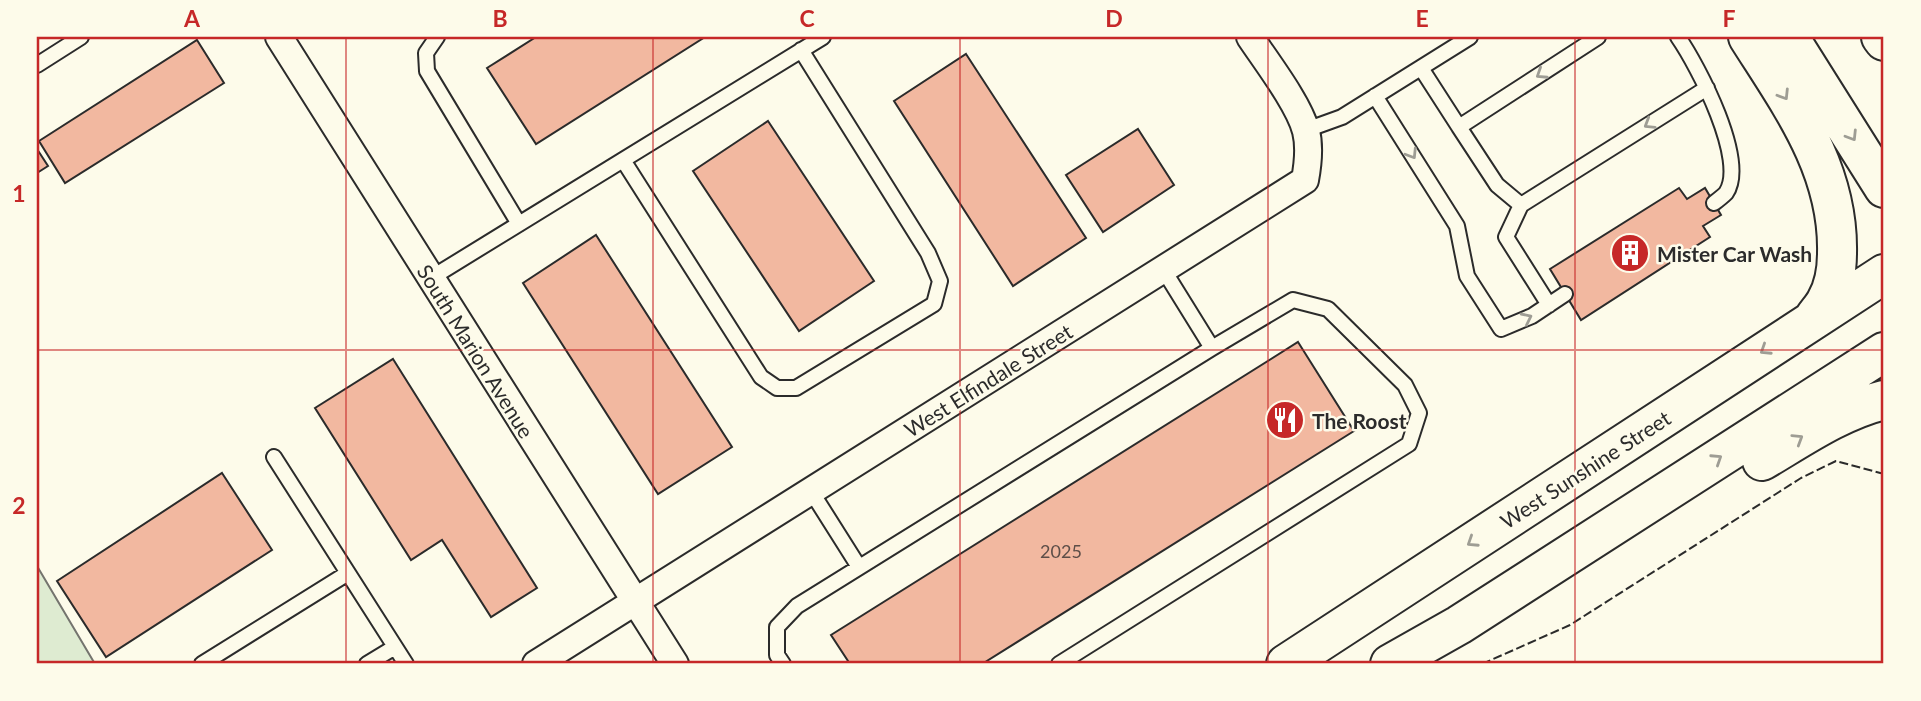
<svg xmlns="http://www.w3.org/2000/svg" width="1921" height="701" viewBox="0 0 1921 701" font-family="Lato,sans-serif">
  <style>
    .green { fill: #deebd1; stroke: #74746e; stroke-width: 2 }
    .building { fill: #f2b8a0; stroke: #2b2b2b; stroke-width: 2 }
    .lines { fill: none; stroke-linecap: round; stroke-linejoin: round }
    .service-casing { stroke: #2b2b2b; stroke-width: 18 }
    .minor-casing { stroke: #2b2b2b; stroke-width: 30 }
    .primary-casing { stroke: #2b2b2b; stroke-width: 42 }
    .service { stroke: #fdfbea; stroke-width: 14 }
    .minor { stroke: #fdfbea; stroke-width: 26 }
    .primary { stroke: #fdfbea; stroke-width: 38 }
    .fence { stroke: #2b2b2b; stroke-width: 2; stroke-dasharray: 9 3.5; stroke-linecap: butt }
    .oneway { stroke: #9e9d94 }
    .grid { fill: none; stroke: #c62828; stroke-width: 2; stroke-opacity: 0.55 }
    .labels { text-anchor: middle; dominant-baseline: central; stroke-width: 5; stroke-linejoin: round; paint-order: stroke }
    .number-label { font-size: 18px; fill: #5d4e48 }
    .poi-label { font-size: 21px; font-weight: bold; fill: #2b2b2b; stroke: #fdfbea; text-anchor: start }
    .street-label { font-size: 21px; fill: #2b2b2b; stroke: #fdfbea }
    .neatline { fill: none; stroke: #c62828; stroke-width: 2.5 }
    .grid-label { font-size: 23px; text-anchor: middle; font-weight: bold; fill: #c62828 }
  </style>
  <rect width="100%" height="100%" fill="#fdfbea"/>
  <path class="green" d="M37,566l58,98h-58z"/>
  <path class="building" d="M536,37h169l-169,107 -49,-76z
    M197,40l27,43 -159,100 -26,-42z
    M966,54l120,184 -73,48 -119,-185z
    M768,121l106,160 -75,50 -106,-160z
    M1138,129l36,56 -71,47 -37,-57z
    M37,149l11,17 -11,7z
    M1679,188l8,11 18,-11 16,27 -18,11 7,11 -129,83 -31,-51z
    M596,235l136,212 -74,47 -135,-211z
    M1298,342l56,89 -372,233h-132l-19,-29z
    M393,359l144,229 -46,29 -49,-77 -31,20 -96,-152z
    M222,473l50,77 -166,107 -49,-76z"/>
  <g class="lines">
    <defs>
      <path id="service" d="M437,37l-11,16 1,18 92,153
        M1678,37c20,29 70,124 48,156 -3,3 -8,7 -12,10
        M37,65l44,-28
        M1421,68l38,59 139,-90
        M1375,96l82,130 10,50 34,53 31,-13 33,-22
        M1459,127l38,58 24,20 186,-117
        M1306,130l36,-13 128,-80
        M623,160l138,217 16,11h19l138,-84 6,-23 -12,-28 -127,-203
        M1521,205l-15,32 43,68
        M1163,269l49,79
        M431,278l392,-241
        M274,457l132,207
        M811,491l48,76
        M202,664l146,-91
        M367,664l28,-17
        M783,664l-6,-9v-28l20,-21 415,-258 81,-48 35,9 77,76 14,28 -10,31 -350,220"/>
      <path id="minor" d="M279,37l396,627
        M536,664l769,-484c3,-16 5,-33 1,-49 -7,-27 -40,-70 -56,-94"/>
      <path id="primary" d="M1748,37c43,68 91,132 89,216 0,15 -3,34 -11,48 -3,6 -8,11 -12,17
        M1789,37l95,151
        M1881,37l3,4
        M1762,461c39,-23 77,-50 122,-61
        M1286,664l598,-390
        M1390,664l69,-39 425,-273"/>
    </defs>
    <use href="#service" class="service-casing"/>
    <use href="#minor" class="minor-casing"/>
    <use href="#primary" class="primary-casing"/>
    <use href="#service" class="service"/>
    <use href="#minor" class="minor"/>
    <use href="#primary" class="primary"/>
    <path class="fence" d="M1482,664l88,-39 231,-147 35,-17 48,13"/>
  </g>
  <defs><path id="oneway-chevron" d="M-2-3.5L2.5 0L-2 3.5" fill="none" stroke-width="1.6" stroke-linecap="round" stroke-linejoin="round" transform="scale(1.75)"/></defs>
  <g class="oneway">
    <use href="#oneway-chevron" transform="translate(1541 74) rotate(147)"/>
    <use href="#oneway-chevron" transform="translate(1784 95) rotate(58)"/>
    <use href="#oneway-chevron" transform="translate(1649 124) rotate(148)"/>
    <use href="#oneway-chevron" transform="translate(1852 136) rotate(58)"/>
    <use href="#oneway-chevron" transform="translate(1412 154) rotate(58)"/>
    <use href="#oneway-chevron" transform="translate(1527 318) rotate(-26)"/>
    <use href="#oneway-chevron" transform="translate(1765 350) rotate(147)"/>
    <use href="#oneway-chevron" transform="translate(1798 439) rotate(-32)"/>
    <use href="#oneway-chevron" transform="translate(1717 459) rotate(-33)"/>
    <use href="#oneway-chevron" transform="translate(1472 542) rotate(147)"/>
  </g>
  <path class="grid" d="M346,37v627M653,37v627M960,37v627M1268,37v627M1575,37v627M37,350h1847"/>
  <defs>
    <symbol id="building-disc" viewBox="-11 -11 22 22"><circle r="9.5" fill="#c62828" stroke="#fdfbea"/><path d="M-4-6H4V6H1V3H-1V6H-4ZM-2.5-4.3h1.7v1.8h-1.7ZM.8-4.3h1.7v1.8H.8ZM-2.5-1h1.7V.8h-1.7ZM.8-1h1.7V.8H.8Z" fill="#fff"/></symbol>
    <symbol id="restaurant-disc" viewBox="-11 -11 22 22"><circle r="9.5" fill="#c62828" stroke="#fdfbea"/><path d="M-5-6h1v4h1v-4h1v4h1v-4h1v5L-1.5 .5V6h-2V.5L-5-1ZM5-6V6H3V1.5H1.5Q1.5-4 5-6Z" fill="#fff"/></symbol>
  </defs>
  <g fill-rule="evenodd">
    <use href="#building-disc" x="1608" y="231" width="44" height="44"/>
    <use href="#restaurant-disc" x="1263" y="398" width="44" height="44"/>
  </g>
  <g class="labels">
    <g class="number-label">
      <text x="1061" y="551">2025</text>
    </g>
    <g class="poi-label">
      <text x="1657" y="253">Mister Car Wash</text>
      <text x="1312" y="420">The Roost</text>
    </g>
    <g class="street-label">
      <text transform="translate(476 351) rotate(58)">South Marion Avenue</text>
      <text transform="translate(988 380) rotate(-32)">West Elfindale Street</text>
      <text transform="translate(1585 469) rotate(-33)">West Sunshine Street</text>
    </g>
  </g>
  <rect width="1921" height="701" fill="none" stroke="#fdfbea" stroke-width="77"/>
  <rect x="38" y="38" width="1844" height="624" class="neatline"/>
  <g class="grid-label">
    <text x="192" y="27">A</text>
    <text x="500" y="27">B</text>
    <text x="807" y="27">C</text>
    <text x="1114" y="27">D</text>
    <text x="1422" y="27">E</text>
    <text x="1729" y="27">F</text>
    <text x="19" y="202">1</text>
    <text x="19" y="514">2</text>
  </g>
</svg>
